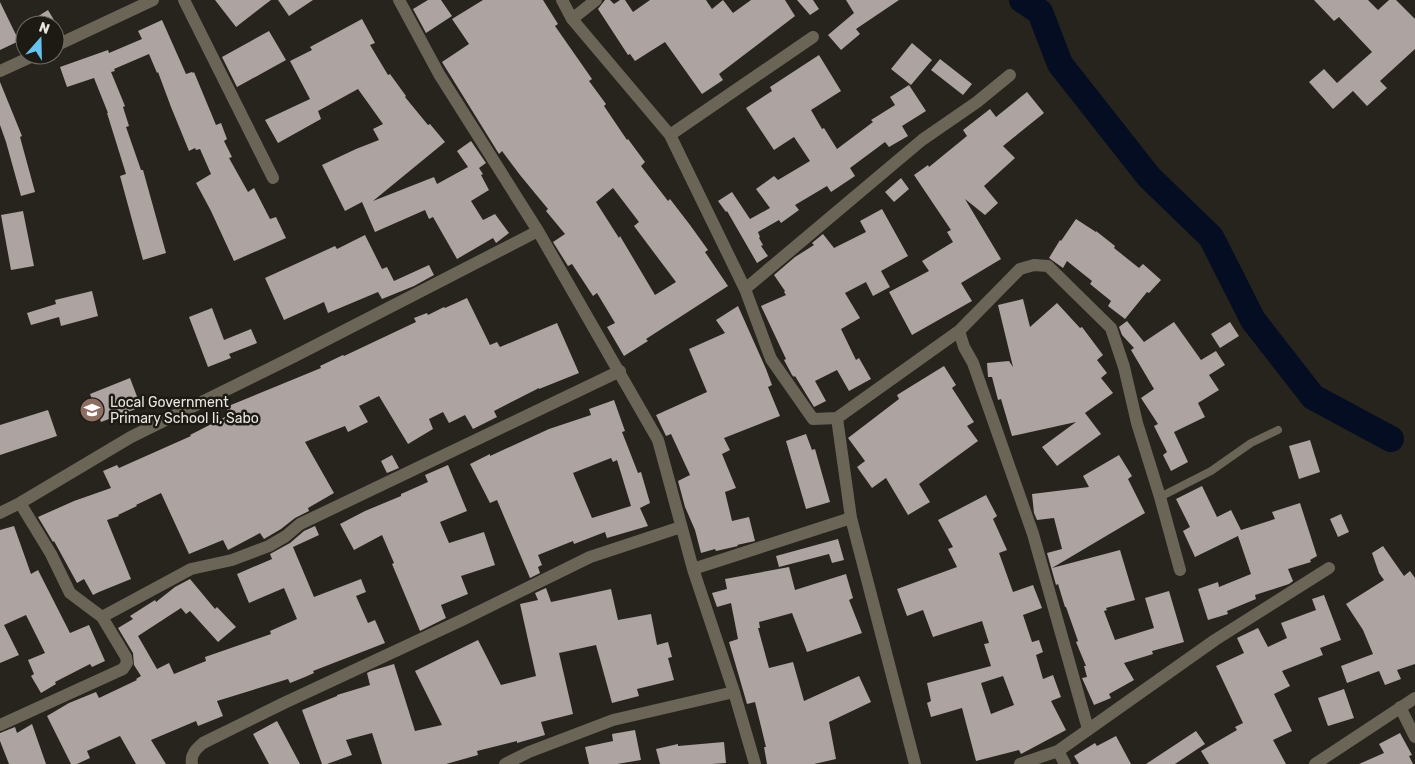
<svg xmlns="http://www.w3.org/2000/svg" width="1415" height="764" viewBox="0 0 1415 764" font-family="Rubik,sans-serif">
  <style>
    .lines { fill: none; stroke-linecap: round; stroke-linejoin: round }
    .river { stroke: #040d22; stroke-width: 26 }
    .building { fill: #ada3a0; fill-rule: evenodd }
    .service { stroke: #6b6558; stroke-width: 8 }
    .minor { stroke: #6b6558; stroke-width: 12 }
    .labels { text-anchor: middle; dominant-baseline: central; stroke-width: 5; stroke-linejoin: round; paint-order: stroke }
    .poi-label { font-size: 14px; fill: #e8e6e1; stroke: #1d1a14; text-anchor: start }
  </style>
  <rect width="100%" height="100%" fill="#27241d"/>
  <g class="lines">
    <path class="river" d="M1022,0l18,12 20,52 89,113 62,60 42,83 60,77 78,42"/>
  </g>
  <path class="building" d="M215,0h56l-35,27z
    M278,0h35l-24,16z
    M428,0h13l11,16 -26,17 -13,-24z
    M483,0h60l15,24 -3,2 37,53 -3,2 17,23 -2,2 23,34 1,-1 17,23 -4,4 27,35 2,-2 20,26 18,25 -3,2 23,34 -82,53 2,2 -24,15 -17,-29 8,-4 -18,-30 -4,3 -21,-32 -4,2 -15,-24 12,-8 -19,-23 2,-2 -28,-34 -18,-24 -3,3 -57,-92 27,-18 -17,-25zM613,188l26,34 -5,4 42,56 -21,13 -35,-59 -1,2 -23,-36z
    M605,0h5l4,4 6,-4h5l8,12 17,-12h56l6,9 11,-9 10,13 18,-13h34l10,16 -76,58 4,6 -21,14 -37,-52 -30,19 -5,-7 -2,1 -30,-46z
    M797,0h16l6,9 -9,6z
    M846,0h53l-43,29 4,5 -19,16 -13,-15 26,-22z
    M1314,0h54l10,10 11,-10h7l19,19v30l-35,32 7,7 -20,18 -14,-15 -20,18 -24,-27 15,-13 13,14 35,-31 -33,-35 -5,4z
    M0,2l19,39 -19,9z
    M48,10l9,15h-33z
    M362,19l13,24 -5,2 18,30 2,-1 16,22 -1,1 23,28 2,-1 15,18 -72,59 61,-24 3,7 31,-17 -11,-16 14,-10 15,22 -7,5 4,6 -2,1 8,15 -18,11 12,19 12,-6 14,19 -13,10 -3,-5 -36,21 -24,-42 -4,2 -4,-9 -50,22 -13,-30 -17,9 -23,-46 34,-16 23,-9 -6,-11 10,-5 -25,-35 -40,22 3,8 -43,24 -13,-23 45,-21 -20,-38 22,-11 -2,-3z
    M162,20l24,54 6,-2 1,1 1,-1 22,53 5,-2 6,16 -3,2 8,16 -3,1 19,34 6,-4 16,31 6,-2 10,21 -52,23 -23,-50 -15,-28 15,-9 -11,-25 -4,1 -1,-2 -6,3 -18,-44 -13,-35 -1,1 -8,-19 -35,15 1,2 -4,1 14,34 -2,1 6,19 -3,1 15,43h2l23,83 -23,7 -23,-84 6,-2 -19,-61h1l-14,-35 -27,9 -7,-20 48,-17 1,3 33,-14 -4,-8z
    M269,31l17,29 -49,27 -15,-30z
    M912,43l20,17 -21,25 -20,-16z
    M819,55l22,36 -30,19 11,19 2,-1 13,21 36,-27 -2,-2 24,-15 -5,-8 19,-12 17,26 -24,15 6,10 -19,11 -4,-5 -35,26 5,8 -24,16 -4,-6 -32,19 4,5 -18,13 -2,-3 -21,12 2,5 -1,1 4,7 -2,1 7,10 -11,7 -30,-52 -1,1 -8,-11 14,-9 18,27 20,-11 -14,-19 18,-13 4,4 32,-19 -16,-24 -20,13 -28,-42 26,-17 -2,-4z
    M940,59l32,25 -9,11 -32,-25z
    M0,82l22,54 -2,1 15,55 -14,4 -15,-54 -6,-17z
    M1027,92l17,21 -41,33 12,12 -31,28 14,17 -13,12 -20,-16 36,60 -40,24 11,18 -60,34 -23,-43 40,-21 -7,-10 31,-19 -6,-10 4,-2 -37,-55 14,-10 1,2 38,-31 -4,-6 27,-21 6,8z
    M901,178l8,11 -15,13 -9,-10z
    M882,209l26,47 -27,15 9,16 -17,9 -7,-14 -21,11 15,25 -19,11 15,31 3,-2 12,21 -22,12 -12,-21 -22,11 11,20 -12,6 -19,-31 -1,1 -2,-2 -8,-15 2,-1 -25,-53 25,-11 -2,-3 1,-1 -11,-16 21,-18 19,-12 -2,-2 11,-9 11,14 32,-16 -6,-11z
    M23,211l11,55 -23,4 -10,-55z
    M1076,219l20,13v-1l19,15 -1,2 25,20 4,-4 18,16 -12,13 -2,-1 -22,27 -17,-13 3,-5 -21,-17 2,-3 -25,-20 -4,7 -14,-10 11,-18 1,1z
    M365,235l17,34 5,-2 7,14 35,-16 5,10 -20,11 -32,13 -4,-7 -50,21 -4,-11 -40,18 -19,-42 70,-32 2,3z
    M92,291l6,25 -37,10 -2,-9 -28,8 -4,-12 29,-9 -1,-4z
    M467,298l23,47 7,-3 3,5 57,-24 22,50 -40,16v-1l-45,23 3,6 -24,12 -8,-14 -16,8 -6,-11 -14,7 4,10 -25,15 -29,-48 -20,10 9,16 -20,10 -3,-6 -40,16 29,51 -26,15 1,3 -14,7 -14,11 -17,10 -4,-6 -32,17 -5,-10 -34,14 -28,-61 -25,12 1,1 -19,9 1,1 -12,4 24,59 -32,13 -6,3 -9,-16 -7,4 -23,-42 -1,1 -15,-25 36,-16 37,-13 -8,-17 14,-6 2,3 72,-32 -1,-1 39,-20 -3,-8 95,-39 -1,-2 23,-11 1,1 72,-34 -2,-4 13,-5 1,2 16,-8 1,1z
    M1023,299l7,28 27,-24 23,25 2,-1 21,28 -6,5 10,13 -6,5 12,15 -28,20 16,21 -44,32 -15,-19 34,-25 -64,14 -11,-37 -3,1 -6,-23h-4l-1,-14 22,-2 4,6 -15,-62z
    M738,306l28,63 6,16 -4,2 12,29 -56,22 6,12 -8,4 14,34 -11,4 7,29 17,-4 6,24 -18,4 1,1 -22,5 -1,-2 -14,4 -6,-23 -10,-23 -7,-26 12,-6 -19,-41 -5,2 -10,-21 51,-23 -18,-43 36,-16 -9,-13z
    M212,308l12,32 27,-11 6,14 -28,11 2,4 -23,9 -19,-50z
    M1127,321l17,21 30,-20 27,38 15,-9 9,14 -16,10 10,15 -21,13 7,14 -31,15 14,30 -17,9 -8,-16 4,-3 -13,-26 4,-2 -17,-26 13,-9 -23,-39 3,-2 -12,-13 -3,-8z
    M1230,322l9,14 -19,12 -9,-14z
    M944,366l12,19 -4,3 22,34 -7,4 11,15 -59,43 11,18 -22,13 -22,-37 -14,10 -15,-21 8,-6 -17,-23 51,-39 -2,-4z
    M130,378l11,29 -40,15 -11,-28z
    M614,400l11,31 -3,1 16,41 3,-1 9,31 -10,5 8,18 -41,12 -2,-6 -31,12 -1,-3 -35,14 4,10 -4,2 2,6 -10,5 -33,-78 -7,3 -20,-39 20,-10v2l59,-27 42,-14 -2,-6zM611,458l2,4 4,-2 14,46 -39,12 -19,-45z
    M48,410l9,26 -57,19v-30z
    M806,434l6,16 3,-1 15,53 -24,7 -20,-68z
    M1310,440l10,32 -21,7 -10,-33z
    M392,455l7,13 -12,5 -6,-12z
    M1119,455l13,21 -4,3 17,34 -93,55 68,-18 15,50 -29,8 1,2 -3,1 11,29 39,-12 -9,-30 24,-7 15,51 -32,9 1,3 -29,9 10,17 -25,14 2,4 -17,7 -12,-27 5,-1 -3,-11h2l-10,-24 2,-1 -12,-34h-1l-7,-23 -2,1 -9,-32 15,-4 -8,-31 -17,2 -3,-7 -2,-19 57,-7 -6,-11z
    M448,465l19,46 -27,11 9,21 35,-11 11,33 -34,11 7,18 -27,11 5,13 -26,13 -28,-67 2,-1 -12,-28 -28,15 -14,-26 25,-13 36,-15v-2l27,-12 -3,-7z
    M1202,486l15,31 14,-7 10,20 34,-11 -3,-7 28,-9 17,53 -7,4 1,2 -23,7 5,12 -4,3 -34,11 1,4 -29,12 1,3 -20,6 -10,-31 20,-7 1,5 32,-13 -13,-38 -43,21 -12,-26 7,-4 -14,-28z
    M986,495l11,21 -4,3 14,31 -8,3 14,39 20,-7 9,23 -19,7 9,27 7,-2 4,12 -7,3 7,24 10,-4 8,22 -10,4 15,29 -45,24 -2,-4 -43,11 -14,-53 -31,9 -4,-14 4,-2 -4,-18 64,-17 -7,-22 5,-1 -7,-22 -49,16 -10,-27 -16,6 -10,-27 60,-22 -9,-18 5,-2 -15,-27zM1003,676l11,29 -23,9 -10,-31z
    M1341,514l8,18 -11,5 -8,-18z
    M14,526l17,48 7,-4 32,63 19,-8 16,36 -13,6 -2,-3 -35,18 1,2 -15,9 -10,-17 3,-2 -6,-14 17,-7 -19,-38 -22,10 15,30 -19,8v-133z
    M315,526l4,9 -26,12 21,50 47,-18 5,13 -10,4 12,27 7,-3 10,23 -72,28 1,2 -9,4 -15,6 -2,-4 -71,22 6,15 -25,10 -2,-5 -45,19 15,24h-30l-16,-28 -33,15 3,7 -13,6h-6l-24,-48 22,-13 27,-11 3,6 38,-18 -1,-1 5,-3 -7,-11 -1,-12 -15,-25 15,-9 -3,-3 25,-16 1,2 19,-15 15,-8 25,30 2,-2 19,20 -18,15 -28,-31 -4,3 -5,-6 -43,28 19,33 12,-6 5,11 32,-13 -1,-4 66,-23 -1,-3 27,-12 -13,-31 -35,15 -12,-29 35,-15 -2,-5 20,-11 14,-12z
    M838,539l6,21 -12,3 -3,-9 -50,13 -3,-11z
    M1383,546l21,30 6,-5 5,7v86l-18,6 4,9 -16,6 -6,-14 -32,12 -6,-17 32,-12 -10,-24 -17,-26 38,-24 -5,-7 -7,-20z
    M789,567l6,23 51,-16 7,24 -4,2 13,33 -55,19 -15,-39 -33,9 1,6h-2l11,40 24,-6 11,39 55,-25 12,26 -42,20 7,37 -22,5h-47l-3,-17h2l-11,-45 -8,2 -18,-62 9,-3 -7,-36 -14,4 -5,-14 15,-4 -2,-10z
    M546,588l5,14 60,-13 7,31 33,-6 6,31 11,-3 4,15 -4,1 6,22 -37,9 2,7 -27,7 -16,-58 -37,8 14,61 -32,8 4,13 -28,8v-2l-40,10 1,4 -32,9h-64l-10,-31 -26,7 6,15 -25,9h-5l-20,-54 35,-14v-1l33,-10 -3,-12 4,-2 23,-7 21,67 27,-6 -27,-54 63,-31 23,45 35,-9 -16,-72 18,-4 -3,-7z
    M1324,595l17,45 -21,8 3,7 -41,16 8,15 -16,8 18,37 -19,9 13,24h-77l-8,-13 36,-21 -2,-3 8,-4 -27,-57 28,-13 -7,-15 21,-10 10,19 19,-9 -6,-15 35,-13 -4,-11z
    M1344,689l10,29 -26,8 -10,-28z
    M277,721l23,43h-31l-16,-30z
    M32,724l14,40h-37l-9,-23v-8l15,-6 2,6z
    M635,730l6,30 -24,4h-28l-4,-17 28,-6 -1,-7z
    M1196,731l9,13 -30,20h-29z
    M1400,733l12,22 -3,1 4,8h-54l25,-11 -5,-9z
    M1116,736l15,28h-52l-5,-8 21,-13 2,3z
    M724,742l2,21 -14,1h-52l-4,-15 22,-5v2z"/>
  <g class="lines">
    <path class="service" d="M1160,497l51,-26 40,-28 27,-13"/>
    <path class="minor" d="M184,0l89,178
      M399,0l40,74 99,157 120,209 35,129 41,123 21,72
      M562,0l10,19 98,116 75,154 26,70 42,60 24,-1 122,-87 61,-62 14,-4 14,1 63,62 13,39 13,56 23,74 20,73
      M572,19l24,-19
      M55,46l98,-46
      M0,71l35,-16
      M670,135l143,-98
      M745,289l177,-149 55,-38 33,-27
      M959,331l5,16 9,16 60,171 55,195
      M837,418l14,100 64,246
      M0,513l20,-10 111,-66 164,-81 243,-125
      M693,569l158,-51
      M102,617l89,-48 41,-9 37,-14 17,-10 14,-12 320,-153
      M1400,707l15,30
      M0,725l123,-56 4,-6 -1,-6 -24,-40 -32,-24 -19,-39 -31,-51
      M1058,751l7,13
      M192,764c-2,-9 4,-15 11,-21l81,-40 178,-83 128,-63 91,-30
      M505,764l24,-12 84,-32 121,-28
      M1020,764l38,-13 157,-111 114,-72
      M1315,764l100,-66"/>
  </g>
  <defs>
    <symbol id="school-disc" viewBox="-11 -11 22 22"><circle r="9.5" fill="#8d6e63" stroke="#1d1a14"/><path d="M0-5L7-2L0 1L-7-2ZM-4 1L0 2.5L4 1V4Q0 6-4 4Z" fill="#fff"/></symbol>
  </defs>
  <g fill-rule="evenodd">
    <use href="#school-disc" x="78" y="396" width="28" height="28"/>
  </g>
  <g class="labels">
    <g class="poi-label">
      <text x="110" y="402">Local Government<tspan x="110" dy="16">Primary School Ii, Sabo</tspan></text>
    </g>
  </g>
  <g transform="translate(40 40) rotate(20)"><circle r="24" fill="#1d1a14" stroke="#6e6c66"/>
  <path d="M0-4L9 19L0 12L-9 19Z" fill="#67c4f0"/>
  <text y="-8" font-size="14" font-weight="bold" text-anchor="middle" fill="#e8e6e1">N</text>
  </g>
</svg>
